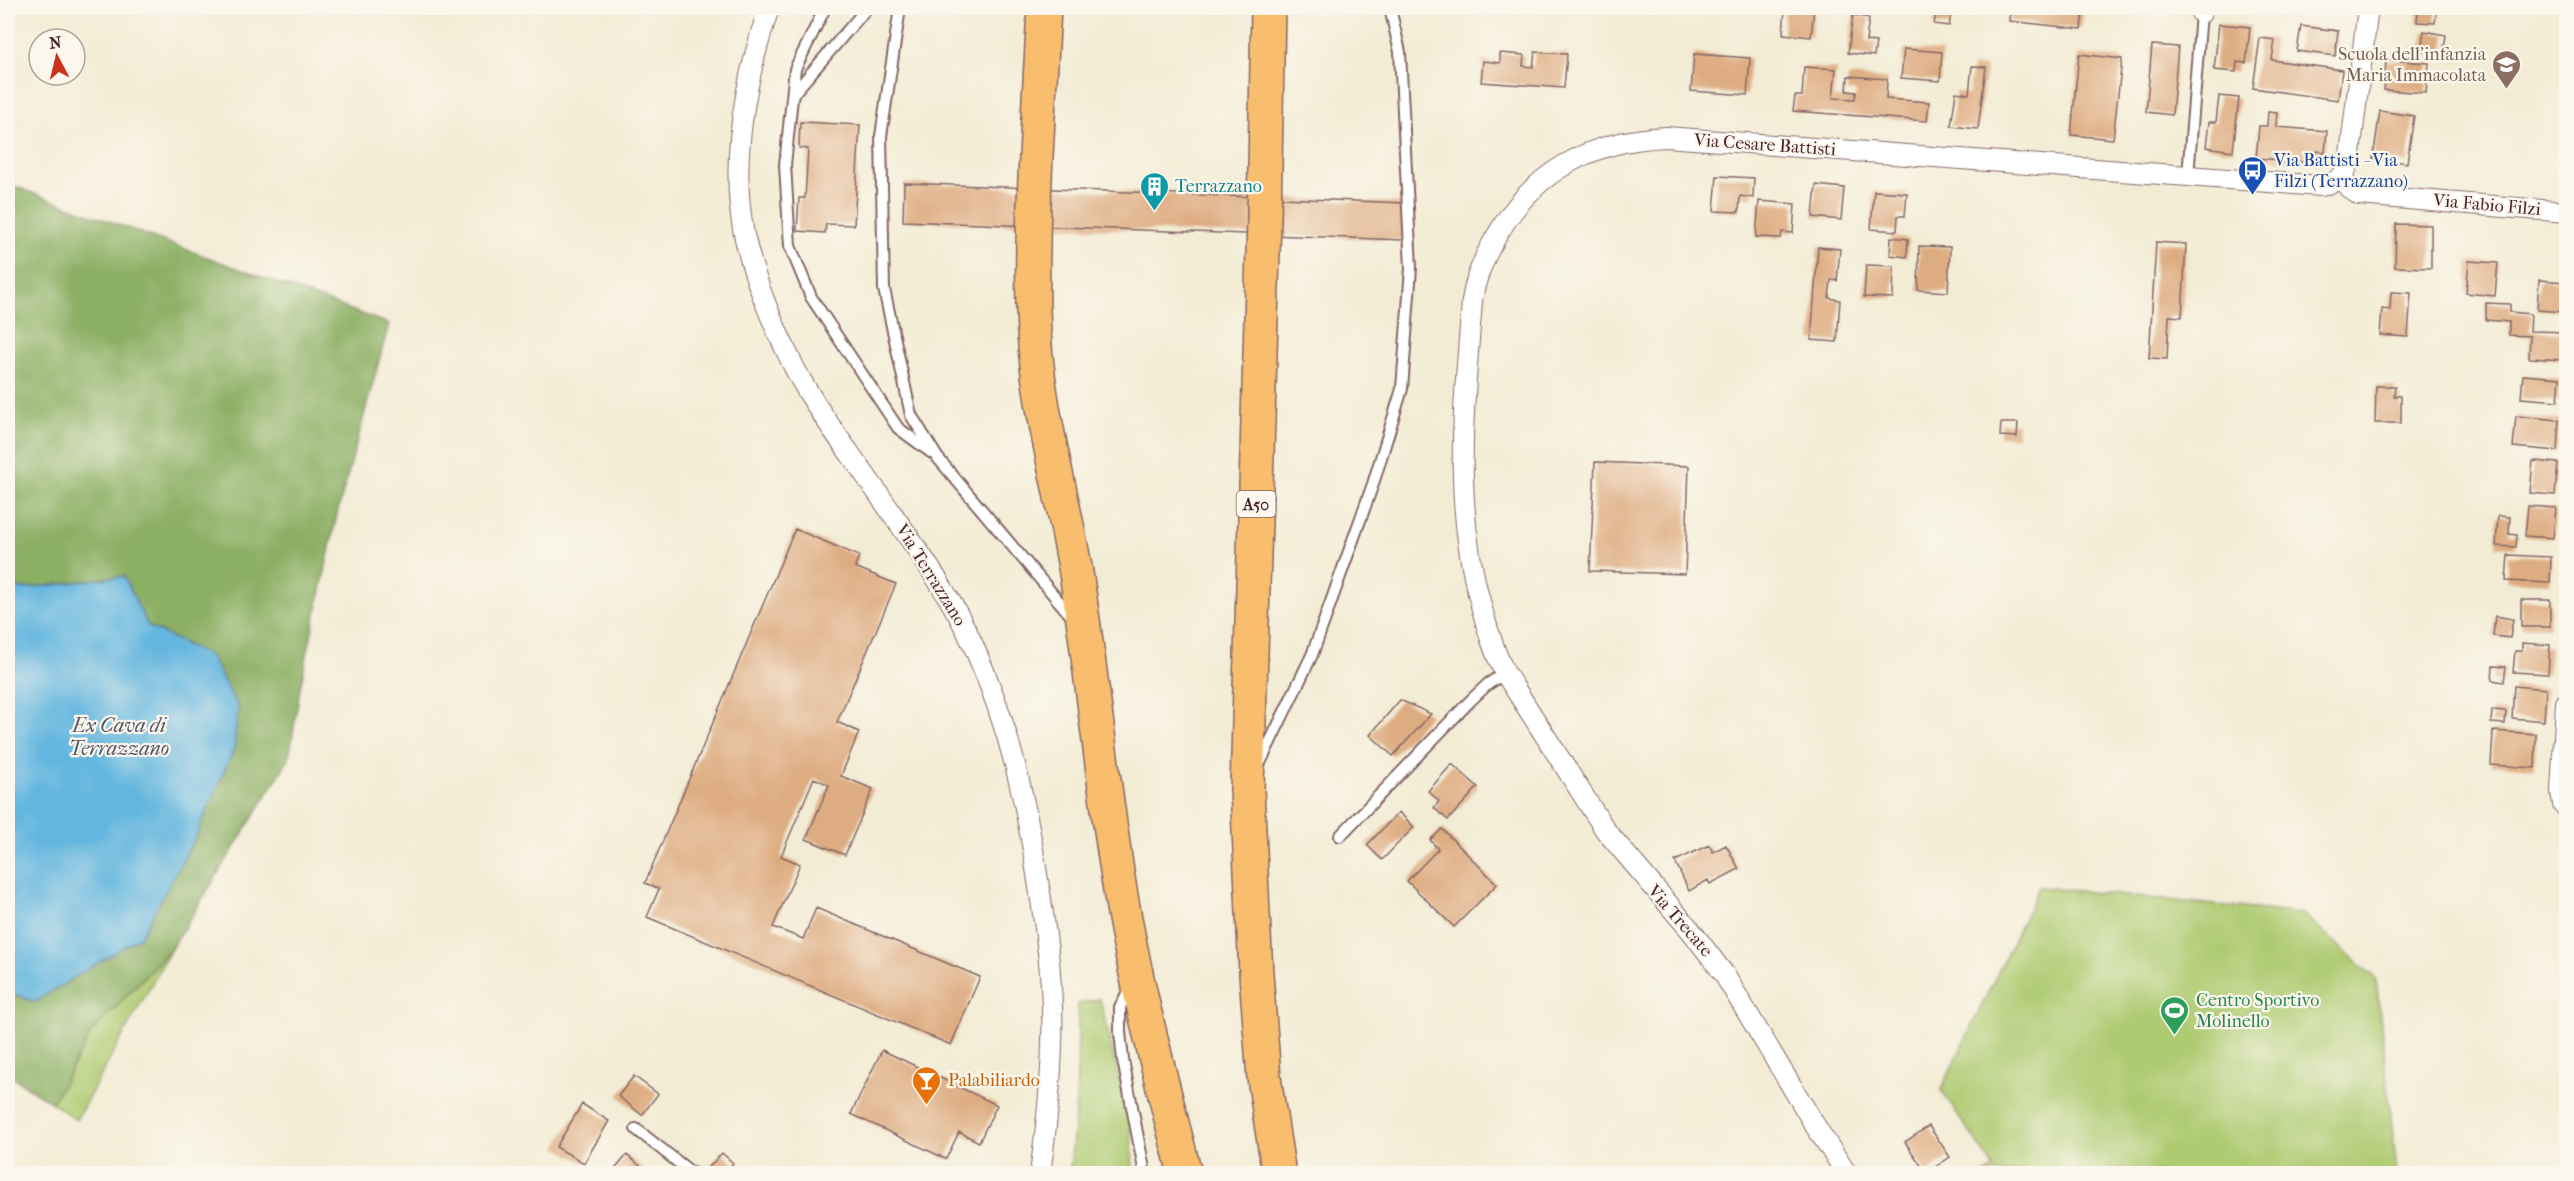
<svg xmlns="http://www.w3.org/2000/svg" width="2574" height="1181" viewBox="0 0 2574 1181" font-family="'IM FELL French Canon',serif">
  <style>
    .green { fill: #afcb72; stroke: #7c754e; stroke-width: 1.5 }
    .forest { fill: #8baf64; stroke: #6a6748; stroke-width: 1.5 }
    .water { fill: #64b6df; stroke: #576a85; stroke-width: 1.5 }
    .building { fill: #deac81 }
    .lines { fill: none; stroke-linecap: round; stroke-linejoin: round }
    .lane-casing { stroke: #856766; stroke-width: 14 }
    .street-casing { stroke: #856766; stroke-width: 22 }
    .highway-casing { stroke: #856766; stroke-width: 36 }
    .lane { stroke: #fff; stroke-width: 10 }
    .street { stroke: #fff; stroke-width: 20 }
    .highway { stroke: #f9be6d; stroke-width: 33 }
    .labels { text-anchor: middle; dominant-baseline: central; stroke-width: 4.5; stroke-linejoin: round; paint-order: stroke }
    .shield { fill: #fbf7ec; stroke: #7f6065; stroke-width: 1.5 }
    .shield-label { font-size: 16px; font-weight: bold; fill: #4a1f2b }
    .education-label { font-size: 18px; fill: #785e54; stroke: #fbf7ec; text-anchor: end }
    .street-label { font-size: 18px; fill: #4a1f2b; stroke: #fbf7ec }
    .transit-label { font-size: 18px; fill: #164399; stroke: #fbf7ec; text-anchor: start }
    .culture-label { font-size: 18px; fill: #0d838f; stroke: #fbf7ec; text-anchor: start }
    .leisure-label { font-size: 18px; fill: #27864d; stroke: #fbf7ec; text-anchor: start }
    .food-label { font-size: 18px; fill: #c56008; stroke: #fbf7ec; text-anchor: start }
    .water-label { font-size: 20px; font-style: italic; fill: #53546a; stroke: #fbf7ec }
  </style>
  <rect width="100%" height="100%" fill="#fbf7ec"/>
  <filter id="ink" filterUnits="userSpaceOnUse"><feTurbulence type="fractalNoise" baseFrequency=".0167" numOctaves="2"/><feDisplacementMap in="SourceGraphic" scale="12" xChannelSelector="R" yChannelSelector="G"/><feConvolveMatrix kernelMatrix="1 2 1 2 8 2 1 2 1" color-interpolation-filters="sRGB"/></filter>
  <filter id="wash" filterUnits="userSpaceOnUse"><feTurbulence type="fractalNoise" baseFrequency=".008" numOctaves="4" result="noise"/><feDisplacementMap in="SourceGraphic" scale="24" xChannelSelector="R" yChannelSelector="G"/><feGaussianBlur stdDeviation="1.35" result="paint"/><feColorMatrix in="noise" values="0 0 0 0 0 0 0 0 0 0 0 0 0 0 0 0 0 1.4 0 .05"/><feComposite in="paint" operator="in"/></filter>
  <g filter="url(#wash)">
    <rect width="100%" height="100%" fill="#f3ecd5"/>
    <path class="green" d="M2039,887l264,27 73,65 21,194h-411l8,-5 -53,-78z
      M171,949l-95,171 -24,-17 40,-71z
      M1100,999l31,128 2,46 -64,1c8,-57 9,-113 9,-170z"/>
    <path class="forest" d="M8,184l381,140 -52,190 -37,174 -11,71 -118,190 -79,83 -40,71 -44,-29v-82l27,10 105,-65 55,-99 39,-89 4,-42 -28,-51 -62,-30 -24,-50 -103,13 -13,-6z"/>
    <path class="water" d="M124,576l24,50 62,30 28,51 -4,42 -39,89 -55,99 -105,65 -27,-10v-409l13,6z"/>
    <g id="blocks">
      <path class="building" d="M1785,8h29l-3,29 -28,-3z
        M1937,8h15l-3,18 -15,-2z
        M2010,8h74l-3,21 -72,-8z
        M2396,8h41l-2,15 -18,-1 1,-10 -22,-2z
        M1853,15l16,3 -3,23 10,1 -2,14 -26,-3z
        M2219,24l31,3 -4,36 -9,-1 -1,10 -22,-2z
        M2301,26l37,5 -3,25 -38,-5z
        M2424,31l22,4 -3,19 -22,-3z
        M2260,38l15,2 -3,20 70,10 -4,30 -85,-12z
        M2152,45l26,2 -6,68 -26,-3z
        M1904,49l38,3 -2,29 -39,-3z
        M1535,52l32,2 -3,34 -83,-6 2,-21 17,2v-10l24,2 -1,11 10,1z
        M1694,54l56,4 -3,37 -56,-4z
        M2079,54l43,5 -9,80 -42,-4z
        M2386,60l43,3 -3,30 -42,-3z
        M1972,66l14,1 -8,62 -27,-3 5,-34 13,2z
        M1804,67l32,2 -3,29 22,1 1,-7 -9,-1 1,-15 39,3 -1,20 43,3 -2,19 -134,-10 2,-15h7z
        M2219,96l20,2 -6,53 -27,-4 3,-25h7z
        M2380,111l34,5 -7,47 -34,-5z
        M2268,112l9,1 -1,14 51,4 -2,21 -9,-1 -1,12 -59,-5 3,-32h8z
        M800,122l60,3 -6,100 -28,-1 -1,9 -28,-2 2,-33h6l3,-49 -9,-1z
        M1717,176l37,2 -1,20 -13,-2 -1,16 -25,-1z
        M904,183l501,20 -1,37 -501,-19z
        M1816,185l28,3 -3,32 -28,-3z
        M1874,191l33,2 -2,23h-7l-1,15 -26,-2z
        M1759,201l36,3 -2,29 -11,-1 -1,6 -25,-1z
        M2396,224l35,1v43l-36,-1z
        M1891,237l17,2 -1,18 -17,-2z
        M2156,242l30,2 -4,73 -13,-1 -2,43 -18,-1z
        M1919,246l31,1 -2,45 -30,-2z
        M1818,247l22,2 -3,32 -6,-1 -2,18 11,2 -3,42 -26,-2z
        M2469,261l29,2 -3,33 -29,-3z
        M1866,265l28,1 -1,32 -29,-1z
        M2539,280l27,2v30l-29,-2z
        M2391,292l20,1 -3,44 -28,-2 2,-26 8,1z
        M2486,303l24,1v8l21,2 -1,17 36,1v28l-37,-2 1,-22 -21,-1v-13l-23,-2z
        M2523,375l37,3 -2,23 -37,-3z
        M2376,386h19l-1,10h7v27h-26z
        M2516,416l43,4 -2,31 -44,-4z
        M2001,423h17l-1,14 -17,-1z
        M2533,461l25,2 -3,32 -25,-2z
        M1595,462l94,4 -4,108 -95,-3z
        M2528,506l28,2 -3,30 -28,-2z
        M2498,516l12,1 -1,17 8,1 -1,12 -20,-1z
        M795,529l64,27 -4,11 41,17 -59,138 22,10 -18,44 32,13 -28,66 -39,-16 23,-54 -15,-7 -33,78 19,8 -27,63 30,12 13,-31 164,69 -29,68 -304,-128 12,-28 -14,-6z
        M2508,555l43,2 -1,26 -44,-2z
        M2521,600h29v27h-29z
        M2495,616l18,3 -3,19 -17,-2z
        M2522,643l28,2 -2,29 -35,-2 2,-21h7z
        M2493,666l13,1 -2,15 -12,-2z
        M2514,686l32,3 -2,32 -32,-3z
        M1400,700l31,14 -38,42 -23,-21z
        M2492,710l14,1 -1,13 -14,-1z
        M2493,731l43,3 -1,34 -44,-3z
        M1452,764l26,23 -30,33 -14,-12 5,-7 -11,-10z
        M1399,812l15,15 -32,33 -15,-15z
        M1442,829l55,55 -43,43 -47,-46 31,-32 -8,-9z
        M1709,845l4,7 13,-7 13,24 -29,15 -2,-4 -19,11 -14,-30z
        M882,1050l115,55 -18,37 -20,-10 -13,27 -95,-45z
        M634,1076l24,18 -16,21 -24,-19z
        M582,1104l27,17 -25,42 -28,-16z
        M1929,1126l21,31 -24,16 -21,-31z
        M722,1153l11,10 -9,11h-9l-7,-6z
        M627,1155l23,19h-39z"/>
    </g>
  </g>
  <g filter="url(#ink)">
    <use href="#blocks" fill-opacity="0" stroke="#856766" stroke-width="1.5"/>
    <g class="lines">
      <defs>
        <path id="lane" d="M825,8l-30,61 -10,96 5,81 21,51 87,131 34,25
          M900,8l-19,128 3,153 27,126 26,42 136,161
          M793,94l74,-86
          M2188,176l13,-163
          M1259,765l53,-110 61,-171 29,-95 9,-121 -11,-216 -10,-44
          M1340,836l131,-136 17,-16 17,-11
          M1130,988l-10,19v25l3,28 22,114
          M636,1129l57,45"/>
        <path id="street" d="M769,8c-23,69 -39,147 -26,221 9,48 30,96 52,140 22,42 53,81 80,120 35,51 74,101 99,158 36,81 52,154 65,240 8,51 15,104 13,156 -1,44 -6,87 -12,131
          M2201,13l1,-5
          M2342,179l7,9 10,7 207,17
          M2566,703l-5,88 2,13 3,3
          M1847,1174l-31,-47 -92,-153 -32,-42 -86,-101 -101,-158c-11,-21 -17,-42 -23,-64 -30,-104 -18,-202 -10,-308 3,-24 12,-44 24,-64 36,-65 96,-97 170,-100l655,49c16,-4 23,-8 28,-24l19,-154"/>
        <path id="highway" d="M1044,8c-5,100 -13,201 -11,302 2,94 29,177 44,269 16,103 26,208 43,311 16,96 41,189 65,284
          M1268,8l-4,211 -17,570 9,185 8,104 15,96"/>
      </defs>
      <use href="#lane" class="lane-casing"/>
      <use href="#street" class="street-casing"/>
      <use href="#highway" class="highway-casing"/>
      <use href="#lane" class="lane"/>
      <use href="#street" class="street"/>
      <use href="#highway" class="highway"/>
    </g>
  </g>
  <defs>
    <symbol id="school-pin" viewBox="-11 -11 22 30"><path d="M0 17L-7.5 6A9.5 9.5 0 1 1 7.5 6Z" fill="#8d6e63" stroke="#fbf7ec"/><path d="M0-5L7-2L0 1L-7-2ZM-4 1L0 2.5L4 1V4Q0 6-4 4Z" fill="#fff"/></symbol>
    <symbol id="bus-pin" viewBox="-11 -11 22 30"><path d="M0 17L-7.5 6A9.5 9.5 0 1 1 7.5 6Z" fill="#1a4fb4" stroke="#fbf7ec"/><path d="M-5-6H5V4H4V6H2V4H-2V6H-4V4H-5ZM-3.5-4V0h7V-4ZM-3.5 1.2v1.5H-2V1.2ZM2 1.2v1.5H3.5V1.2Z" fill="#fff"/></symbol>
    <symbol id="building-pin" viewBox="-11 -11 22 30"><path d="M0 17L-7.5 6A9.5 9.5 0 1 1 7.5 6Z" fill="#0f9aa8" stroke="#fbf7ec"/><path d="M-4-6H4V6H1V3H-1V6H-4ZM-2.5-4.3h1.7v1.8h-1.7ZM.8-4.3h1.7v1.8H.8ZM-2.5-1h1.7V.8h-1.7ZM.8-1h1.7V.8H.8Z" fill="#fff"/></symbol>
    <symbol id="stadium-pin" viewBox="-11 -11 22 30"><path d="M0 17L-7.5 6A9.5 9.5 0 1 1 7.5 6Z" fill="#2e9e5b" stroke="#fbf7ec"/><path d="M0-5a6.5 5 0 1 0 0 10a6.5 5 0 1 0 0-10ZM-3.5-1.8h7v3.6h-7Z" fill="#fff"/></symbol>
    <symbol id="bar-pin" viewBox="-11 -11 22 30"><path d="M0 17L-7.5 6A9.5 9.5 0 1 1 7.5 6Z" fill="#e8710a" stroke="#fbf7ec"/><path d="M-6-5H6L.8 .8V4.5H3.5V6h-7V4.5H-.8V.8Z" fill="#fff"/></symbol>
  </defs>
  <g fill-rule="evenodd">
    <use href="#school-pin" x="2490" y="48" width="33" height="45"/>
    <use href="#bus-pin" x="2236" y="154" width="33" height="45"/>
    <use href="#building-pin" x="1138" y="170" width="33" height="45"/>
    <use href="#stadium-pin" x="2158" y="994" width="33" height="45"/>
    <use href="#bar-pin" x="910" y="1064" width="33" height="45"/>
  </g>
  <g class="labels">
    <rect class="shield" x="1236.5" y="491" width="39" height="26" rx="4.5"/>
    <g class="shield-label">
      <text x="1256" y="504">A50</text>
    </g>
    <g class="education-label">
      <text x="2486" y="54">Scuola dell'infanzia<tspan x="2486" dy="21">Maria Immacolata</tspan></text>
    </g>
    <g class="street-label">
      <text transform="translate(1765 145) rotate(4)">Via Cesare Battisti</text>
      <text transform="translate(2487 205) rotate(5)">Via Fabio Filzi</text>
      <text transform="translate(931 575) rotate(58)">Via Terrazzano</text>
      <text transform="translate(1680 921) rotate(49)">Via Trecate</text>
    </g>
    <g class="transit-label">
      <text x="2274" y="160">Via Battisti - Via<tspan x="2274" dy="21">Filzi (Terrazzano)</tspan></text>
    </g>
    <g class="culture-label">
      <text x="1175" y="186">Terrazzano</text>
    </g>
    <g class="leisure-label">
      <text x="2196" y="1000">Centro Sportivo<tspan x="2196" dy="21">Molinello</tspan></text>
    </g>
    <g class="food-label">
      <text x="948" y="1080">Palabiliardo</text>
    </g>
    <g class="water-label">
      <text x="119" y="725">Ex Cava di<tspan x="119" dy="23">Terrazzano</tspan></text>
    </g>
  </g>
  <rect width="2574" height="1181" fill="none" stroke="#fbf7ec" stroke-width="30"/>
  <g transform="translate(57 57) rotate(353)"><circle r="28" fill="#fbf7ec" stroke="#b4a19f" stroke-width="1.5"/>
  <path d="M0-4.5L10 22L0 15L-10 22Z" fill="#c8321e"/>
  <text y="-9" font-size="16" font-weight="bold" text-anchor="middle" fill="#4a1f2b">N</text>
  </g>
</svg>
